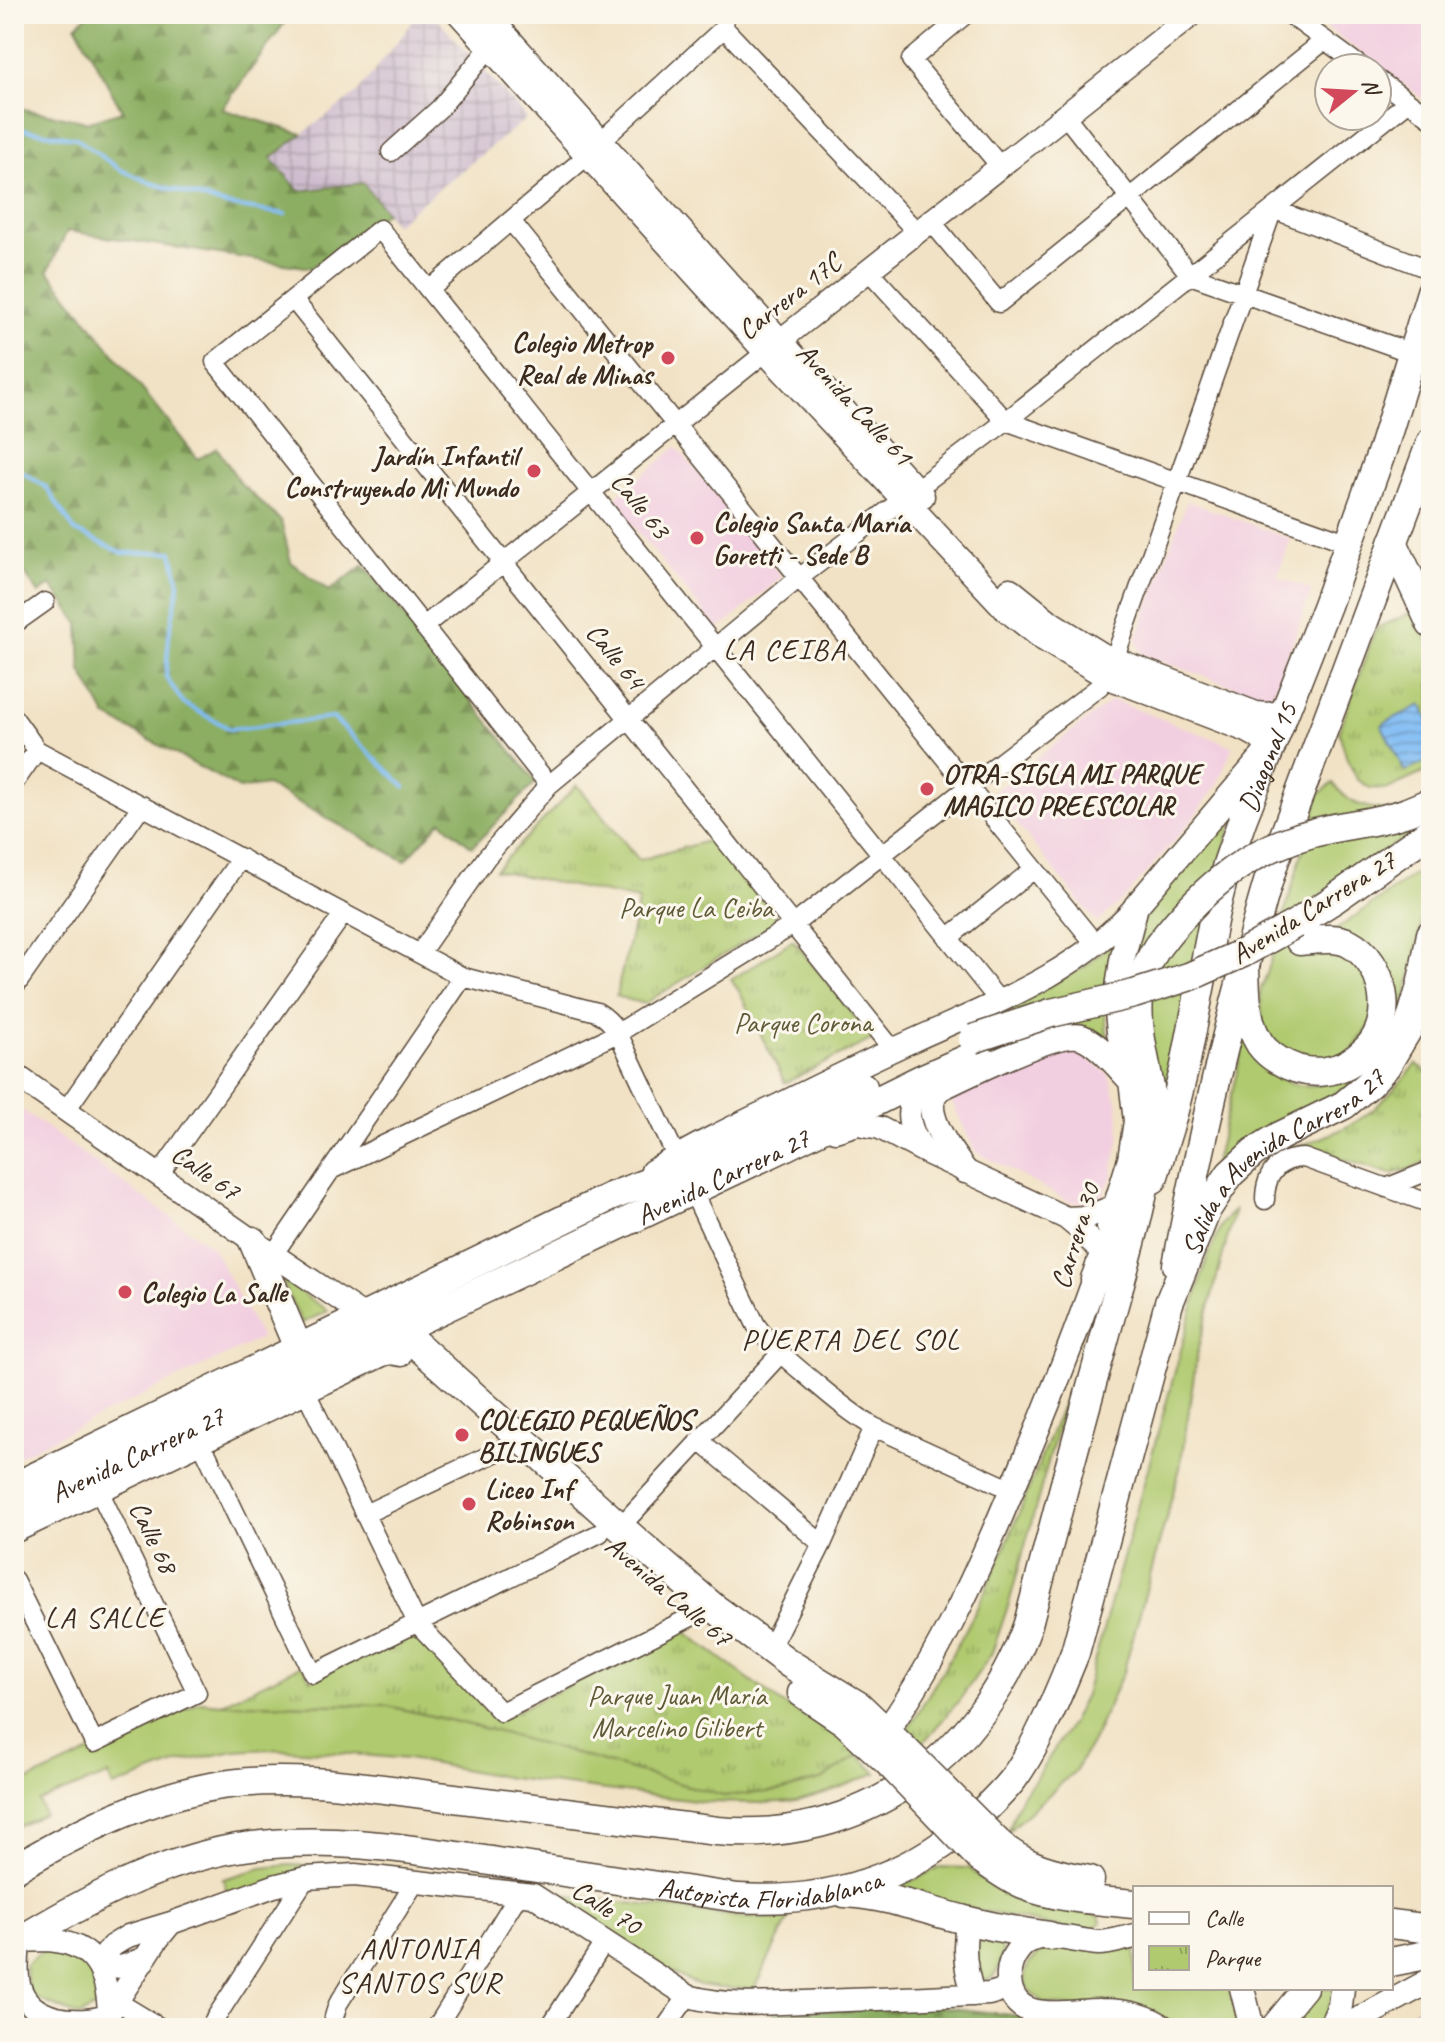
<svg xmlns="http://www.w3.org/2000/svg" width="1445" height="2042" viewBox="0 0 1445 2042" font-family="Caveat,sans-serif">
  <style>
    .built { fill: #f2cfe0 }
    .industrial { fill: url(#industrial-grid) }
    .green { fill: #b0ca70; stroke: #767a47; stroke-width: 2 }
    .forest { fill: url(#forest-firs); stroke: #646c40; stroke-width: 2 }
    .park { fill: url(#park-tufts); stroke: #767a47; stroke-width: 2 }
    .water { fill: url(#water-rules); stroke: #5e7489; stroke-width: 2 }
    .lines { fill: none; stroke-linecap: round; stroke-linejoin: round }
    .stream { stroke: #82bdf4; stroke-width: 4 }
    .minor-casing { stroke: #564637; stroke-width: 21 }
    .tertiary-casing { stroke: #564637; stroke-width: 25 }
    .secondary-casing { stroke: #564637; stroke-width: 27 }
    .primary-casing { stroke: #564637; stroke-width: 31 }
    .trunk-casing { stroke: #564637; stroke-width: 31 }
    .minor { stroke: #fff; stroke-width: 18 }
    .tertiary { stroke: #fff; stroke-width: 22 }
    .secondary { stroke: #fff; stroke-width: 24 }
    .primary { stroke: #fff; stroke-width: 28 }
    .trunk { stroke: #fff; stroke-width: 28 }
    .primary-bridge-casing { stroke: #564637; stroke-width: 31; stroke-linecap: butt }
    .trunk-bridge-casing { stroke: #564637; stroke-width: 31; stroke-linecap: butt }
    .primary-bridge { stroke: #fff; stroke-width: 28 }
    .trunk-bridge { stroke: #fff; stroke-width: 28 }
    .poi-dot { fill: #d1495b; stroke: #fbf7ec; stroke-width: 3 }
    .labels { text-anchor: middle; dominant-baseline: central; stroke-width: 6; stroke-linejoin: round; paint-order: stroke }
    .street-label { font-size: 28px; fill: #3b2a1e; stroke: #fbf7ec }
    .poi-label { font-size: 28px; font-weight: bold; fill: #3b2a1e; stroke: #fbf7ec; text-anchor: start }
    .park-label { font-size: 28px; fill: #5e5a37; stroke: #fbf7ec }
    .neighbourhood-label { font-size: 30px; letter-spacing: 2px; fill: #3b2a1e; stroke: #fbf7ec }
  </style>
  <defs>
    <pattern id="industrial-grid" width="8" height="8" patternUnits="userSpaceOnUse" patternTransform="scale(2)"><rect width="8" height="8" fill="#cfbdcf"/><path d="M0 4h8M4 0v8" fill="none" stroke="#a99aa7"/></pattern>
    <pattern id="forest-firs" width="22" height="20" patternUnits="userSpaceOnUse" patternTransform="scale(2)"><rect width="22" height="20" fill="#8cae62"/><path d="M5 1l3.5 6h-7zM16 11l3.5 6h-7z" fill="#748e50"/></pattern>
    <pattern id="park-tufts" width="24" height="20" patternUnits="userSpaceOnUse" patternTransform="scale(2)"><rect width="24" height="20" fill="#b0ca70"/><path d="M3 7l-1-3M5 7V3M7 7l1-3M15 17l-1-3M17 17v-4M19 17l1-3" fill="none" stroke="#90a45b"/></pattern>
    <pattern id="water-rules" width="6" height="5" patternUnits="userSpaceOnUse" patternTransform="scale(2)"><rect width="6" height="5" fill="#82bdf4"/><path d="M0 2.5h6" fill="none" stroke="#6c9ac5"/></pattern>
  </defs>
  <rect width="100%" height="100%" fill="#fbf7ec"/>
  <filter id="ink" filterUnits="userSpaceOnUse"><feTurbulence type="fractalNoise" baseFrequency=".0125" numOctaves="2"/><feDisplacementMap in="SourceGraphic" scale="16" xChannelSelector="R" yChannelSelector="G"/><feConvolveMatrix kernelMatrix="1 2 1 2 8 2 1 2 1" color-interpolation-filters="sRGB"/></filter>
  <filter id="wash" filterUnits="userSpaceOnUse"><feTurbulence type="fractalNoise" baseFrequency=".006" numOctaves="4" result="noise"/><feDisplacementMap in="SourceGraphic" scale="32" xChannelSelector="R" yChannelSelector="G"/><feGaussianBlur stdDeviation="1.8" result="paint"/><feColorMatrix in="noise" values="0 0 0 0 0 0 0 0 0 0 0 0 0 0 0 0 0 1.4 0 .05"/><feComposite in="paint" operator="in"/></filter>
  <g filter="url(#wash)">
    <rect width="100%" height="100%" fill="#f1e2c5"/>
    <path class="built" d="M1308,14h123v91l-105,-78z
      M677,447l105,130 -64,53 -106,-130z
      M1187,501l104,38 -14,38 35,13 -38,102 -14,4 -118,-42 -6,-14z
      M1112,700l121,46 -16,39 -26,36 -65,75 -29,27 -105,-130z
      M1068,1042l41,33 9,30 2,31 -9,43 -8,16 -12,8 -21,-1 -95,-51 -26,-55z
      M14,1104l198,143 49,91 -247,120z"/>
    <path class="industrial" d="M419,14h14l94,104 -132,106 -32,-41 -64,8 -29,-33 87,-65z
      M1431,2000v28h-50z"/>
    <path class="green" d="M1333,783c6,7 11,14 20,19 19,10 56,9 78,12v5l-140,97 9,39 12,-7 22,2 16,8 13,13 10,21 1,27 -23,36 -44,10 -44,-33 -3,-41 7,-17 52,-180z
      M1235,807l-71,304 -35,-130 7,-45 12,-25 21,-30z
      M1431,863v25l-4,7 -6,27 -5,36 -16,59 -44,64 -19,12 -85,41 -24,21 -16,20 34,-141c22,33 35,61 81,49l65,-86 -59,-65z
      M1115,940c-10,40 -15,70 -4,110l-87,-7 -14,-36 76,-41z
      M1235,1209l-37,140 -18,119 -56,202 -28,64 -21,37 -68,61 15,-37 12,-14 38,-59 13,-27 119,-428 17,-42z
      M280,1278l48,33 -26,12z
      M201,1702l20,2 163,1 104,24 335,50 35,-24 19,18 -49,19 -31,9 -36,2 -57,-1 -194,-24 -102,-19 -69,-6 -71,-4 -34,2 -53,11 -68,25 -5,-12 -69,26 5,13 -30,15v-42z
      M289,1865l42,1 -103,29 -5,-16 39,-11z
      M939,1867l30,1 18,16 38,19 70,11 4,2 2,6c-7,9 -20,8 -31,8l-178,-39z
      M550,1893l197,25h42l-35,71 -35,-1 -19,-3 -13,-5 -14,-7z
      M980,1934l20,1c5,11 1,40 -12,45 -2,1 -4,0 -6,0 -7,-16 -8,-30 -2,-46z
      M1135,1946v42h94l10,37 -2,3h-59l-5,-6 -129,-19c-5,-4 -11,-8 -15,-13 -13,-20 8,-38 25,-43z
      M59,1948l26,11 15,43 -4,5 -17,9 -49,-20 -5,-30c10,-12 19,-15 34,-18z
      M1322,1988h14l-13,33 -10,7h-27z"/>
    <path class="forest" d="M88,14h203l-69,95 80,25 -31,24 28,33 64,-8 23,29 -75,56 -244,-37 -19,40 150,188 19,-11 24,36 40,37 10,41 38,29 35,-26 172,217 -64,65 -31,-26 -36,40 -138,-76 -27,4 -133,-72 -26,-46 -2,-47 -28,-39 -12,9 -25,-37v-450l74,15 34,-11 -46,-85z
      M934,2006l78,9 50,12 62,1h-352l2,-16z"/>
    <path class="park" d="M1415,611l16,36v35l-2,2 2,5v80l-43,20 -18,-1 -13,-9 -10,-20 -8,-27 37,-104z
      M577,785l62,75 72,-20 68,80 -135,84 -28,-8 23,-96 -144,-30z
      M793,940l80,99 -88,44 -46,-92 -8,-11z
      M1417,1064l14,11v84l-21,10 -19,5 -91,-28c21,-8 45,-16 63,-29 21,-14 37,-35 54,-53z
      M1068,1390l-58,210 -18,53 -34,49 -36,42 -14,-15c24,-40 49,-81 70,-123 34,-70 61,-144 90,-216z
      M416,1631l83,88 185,-88 97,72 58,33 19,19 -35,24 -44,12 -56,5 -235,-67 -104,-24 -163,-1 81,-39 9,15z"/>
    <path class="water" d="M1421,705l10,18v37l-25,11 -2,-1 -22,-44 2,-3z"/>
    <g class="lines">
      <path class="stream" d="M14,128l62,10 43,31 32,14 75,22 59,9
        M14,467l32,20 29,44 48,22 49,-1 7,32 -10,51 -3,42 17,26 47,26 103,-11 72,69"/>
    </g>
  </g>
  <g filter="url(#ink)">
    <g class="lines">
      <defs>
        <path id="minor" d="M966,14l-55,46 89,106
          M1289,14l74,54
          M724,28l193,204
          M1377,79l54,39
          M1065,115l125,160 222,78
          M600,142l124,-114 1,-14
          M391,152l49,-44 50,-61
          M511,221l585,724
          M931,221l68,82 326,-263
          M869,271l137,150 343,122
          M429,290l159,-135
          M293,299l600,751
          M14,624l31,-22
          M424,626l342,-274
          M14,718l23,32 426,227 134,35c9,5 15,11 21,21l58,123
          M14,783l23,-33
          M549,785l-334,-423 165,-133 619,772
          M948,938l86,-69
          M420,953l66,-95 63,-73 250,-207 207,-157 402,-319
          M14,988l128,-183
          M66,1110l175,-252
          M331,1170l287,-137 175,-108 175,-138 132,-101 14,-26 159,-451 158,61
          M159,1175l185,-262
          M1386,1188l45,-18
          M692,1190l64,135c16,23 37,39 58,57 19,16 38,32 60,45l138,63
          M1265,1200c0,-26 13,-42 39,-42l127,46
          M273,1255l190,-278
          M307,1394l110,229 84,89 194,-97
          M700,1441l122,103
          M202,1444l111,230 287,-141
          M365,1514l157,-74
          M620,1527l160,-173
          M14,1534l369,-177 7,-2 11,2
          M14,1580l80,163 103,-50 -97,-200
          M769,1650l53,-106 52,-117
          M118,2002l43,26
          M211,2025l95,-147
          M335,2028l-1,-11 4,-13 78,-123
          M436,2028l84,-136
          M549,2028l56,-87
          M665,2028l23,-32"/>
        <path id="tertiary" d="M767,351l426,-337
          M14,1074l239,167 113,76
          M921,1079c-17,27 -16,49 5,73
          M835,1131l23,-7 22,4 47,25 139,65 18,15 17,20
          M652,1171c44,-27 89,-48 135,-70 42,-21 84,-41 127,-61 79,-36 164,-67 222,-134
          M1066,1218l21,-1 28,-11
          M968,1921c-6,26 -3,50 6,74
          M47,1940c47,3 61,31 62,75 -30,11 -81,7 -90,-31 -3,-13 -1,-29 0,-43z
          M145,1958l-23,9 -24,-2 14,-19 16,-10 43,-13 103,-37 32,-8 49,-3 178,20 155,101c43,12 91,7 135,5 55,-2 111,-4 166,-7l21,-6
          M106,2018l51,-78 14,-17"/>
        <path id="secondary" d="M460,14l306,338 240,257 38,30 62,37 141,54 11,6 13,11 -135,159 -14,54 -6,42 3,30 12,49 5,40 -6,38 -21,68
          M486,14l294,327 142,155
          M1010,590l42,34 50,31 154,59 10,1 19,-2
          M965,1171c-13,-17 -50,-66 -24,-83 25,-12 118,-59 141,-51 16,6 36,30 47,42
          M876,1746c57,-78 97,-163 134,-252 31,-71 59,-142 85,-215l4,-17
          M1135,1936c-11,2 -25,7 -36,7 -26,-1 -62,-18 -81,7 -7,9 -10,19 -9,29 3,49 60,31 91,32 22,0 46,3 64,17
          M1242,1988l10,40
          M1272,2028l33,-40
          M1330,2028l10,-22 2,-18
          M1343,2028l88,-48"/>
        <g id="primary">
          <path d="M1393,542l38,82"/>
          <path id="s1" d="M1153,1179l19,-61 13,-52 29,-150 13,-52 16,-46 84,-213 56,-157 48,-156"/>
          <path d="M1177,1265c19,-99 40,-198 67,-295 10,-38 19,-75 32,-113l155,-415"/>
          <path d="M376,1325l14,8 18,4 212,190 93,80 77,57 69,42 44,42"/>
          <path d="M802,1693l43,29 43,40"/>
          <path d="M997,1842c27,25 57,32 93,38"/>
          <path d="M980,1858c14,10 27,20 43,27 31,13 78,16 112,19"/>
          <path d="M1391,1924l40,5"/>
          <path d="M1391,1962l40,-8"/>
        </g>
        <g id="trunk">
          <path d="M1407,812l24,-10"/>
          <path d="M1295,924l38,-24 98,-69"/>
          <path d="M1245,967c1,26 0,54 15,77 5,7 11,12 18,16 30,19 64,15 89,-11 29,-29 18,-87 -18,-106 -15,-7 -33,-3 -49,-2"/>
          <path d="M253,1241l46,109"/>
          <path d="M1095,1279l30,-72"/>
          <path d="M14,1487l596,-290 105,-41 148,-69"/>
          <path id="s2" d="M14,1512l764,-362 143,-71 57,-25"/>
          <path d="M14,1869c64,-37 134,-73 208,-84 74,-11 150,3 224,12 90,11 181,23 271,34 144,13 264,-73 311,-207 24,-92 48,-184 74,-276 18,-68 41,-137 50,-207 9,-70 -39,-127 6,-195"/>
          <path d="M845,1893c41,2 80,17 120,27 28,7 56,12 85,16"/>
          <path id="s3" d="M14,1944c69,-42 142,-82 223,-96 87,-14 174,1 260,14 80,12 160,24 241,36 91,6 173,-20 241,-83 11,-11 24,-23 34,-36 24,-32 46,-87 62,-126l94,-350 38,-94 23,-35 24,-22 26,-16 64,-31 24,-20 18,-19 22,-37 13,-43 10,-52"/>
        </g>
      </defs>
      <use href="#minor" class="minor-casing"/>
      <use href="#tertiary" class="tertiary-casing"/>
      <use href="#secondary" class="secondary-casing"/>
      <use href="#primary" class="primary-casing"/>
      <use href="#trunk" class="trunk-casing"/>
      <use href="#minor" class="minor"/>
      <use href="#tertiary" class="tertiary"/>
      <use href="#secondary" class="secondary"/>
      <use href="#primary" class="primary"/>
      <use href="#trunk" class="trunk"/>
      <defs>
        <path id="primary-bridge" d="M903,1748l94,94
          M888,1762l92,96"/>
        <path id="trunk-bridge" d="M1158,946c47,-62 97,-103 176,-118 24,-5 49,-7 73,-16
          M973,1039l78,-26 83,-19 57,-18 52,-23 52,-29"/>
      </defs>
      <use href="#primary-bridge" class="primary-bridge-casing"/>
      <use href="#trunk-bridge" class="trunk-bridge-casing"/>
      <use href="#primary-bridge" class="primary-bridge"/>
      <use href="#trunk-bridge" class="trunk-bridge"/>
    </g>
  </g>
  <g class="poi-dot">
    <circle cx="668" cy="358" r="8"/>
    <circle cx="534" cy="471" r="8"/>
    <circle cx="697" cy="538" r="8"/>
    <circle cx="927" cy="789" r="8"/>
    <circle cx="125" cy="1292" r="8"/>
    <circle cx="462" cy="1435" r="8"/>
    <circle cx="469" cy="1504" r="8"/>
  </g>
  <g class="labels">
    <g class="street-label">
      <text transform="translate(789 296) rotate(-38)">Carrera 17C</text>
      <text transform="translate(855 404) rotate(47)">Avenida Calle 61</text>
      <text transform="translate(641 505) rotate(51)">Calle 63</text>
      <text transform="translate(616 656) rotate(51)">Calle 64</text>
      <text stroke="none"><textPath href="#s1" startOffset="438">Diagonal 15</textPath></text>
      <text transform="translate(1313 907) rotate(-32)">Avenida Carrera 27</text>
      <text stroke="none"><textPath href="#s3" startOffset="1754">Salida a Avenida Carrera 27</textPath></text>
      <text transform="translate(206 1172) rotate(35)">Calle 67</text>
      <text stroke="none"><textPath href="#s2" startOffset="784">Avenida Carrera 27</textPath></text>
      <text transform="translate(1075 1236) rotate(-73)">Carrera 30</text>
      <text stroke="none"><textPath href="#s2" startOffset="136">Avenida Carrera 27</textPath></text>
      <text transform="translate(154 1537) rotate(64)">Calle 68</text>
      <text transform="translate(669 1591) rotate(40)">Avenida Calle 67</text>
      <text stroke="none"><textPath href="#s3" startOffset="782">Autopista Floridablanca</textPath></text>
      <text transform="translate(607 1907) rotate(33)">Calle 70</text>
    </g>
    <g class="poi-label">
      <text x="652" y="342" text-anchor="end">Colegio Metrop<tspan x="652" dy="32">Real de Minas</tspan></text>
      <text x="518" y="455" text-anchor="end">Jardín Infantil<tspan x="518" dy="32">Construyendo Mi Mundo</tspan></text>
      <text x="713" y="522">Colegio Santa María<tspan x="713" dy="32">Goretti - Sede B</tspan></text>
      <text x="943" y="773">OTRA-SIGLA MI PARQUE<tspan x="943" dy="32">MAGICO PREESCOLAR</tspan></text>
      <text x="141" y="1292">Colegio La Salle</text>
      <text x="478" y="1419">COLEGIO PEQUEÑOS<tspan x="478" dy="32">BILINGUES</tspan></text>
      <text x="485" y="1488">Liceo Inf<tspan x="485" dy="32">Robinson</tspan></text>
    </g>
    <g class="park-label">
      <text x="696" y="907">Parque La Ceiba</text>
      <text x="803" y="1022">Parque Corona</text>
      <text x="677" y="1695">Parque Juan María<tspan x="677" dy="32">Marcelino Gilibert</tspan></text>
    </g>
    <g class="neighbourhood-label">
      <text x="785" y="649">LA CEIBA</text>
      <text x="851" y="1339">PUERTA DEL SOL</text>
      <text x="105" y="1617">LA SALLE</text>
      <text x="420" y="1948">ANTONIA<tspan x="420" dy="34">SANTOS SUR</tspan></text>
    </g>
  </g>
  <rect width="1445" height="2042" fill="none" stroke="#fbf7ec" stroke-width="48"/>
  <rect x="1133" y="1886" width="260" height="104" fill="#fbf7ec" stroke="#aea59a" stroke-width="2"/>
  <rect x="1149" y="1912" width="40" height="12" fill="#ffffff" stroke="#aea59a" stroke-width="2"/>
  <text x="1205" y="1926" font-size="24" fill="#3b2a1e">Calle</text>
  <rect x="1149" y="1946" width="40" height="24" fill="url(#park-tufts)" stroke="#aea59a" stroke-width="2"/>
  <text x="1205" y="1966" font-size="24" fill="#3b2a1e">Parque</text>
  <g transform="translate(1353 92) rotate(72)"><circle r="38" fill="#fbf7ec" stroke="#aea59a" stroke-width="2"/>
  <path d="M0-6L14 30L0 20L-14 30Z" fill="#d1495b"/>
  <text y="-12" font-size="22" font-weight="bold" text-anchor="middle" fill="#3b2a1e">N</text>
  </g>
</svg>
